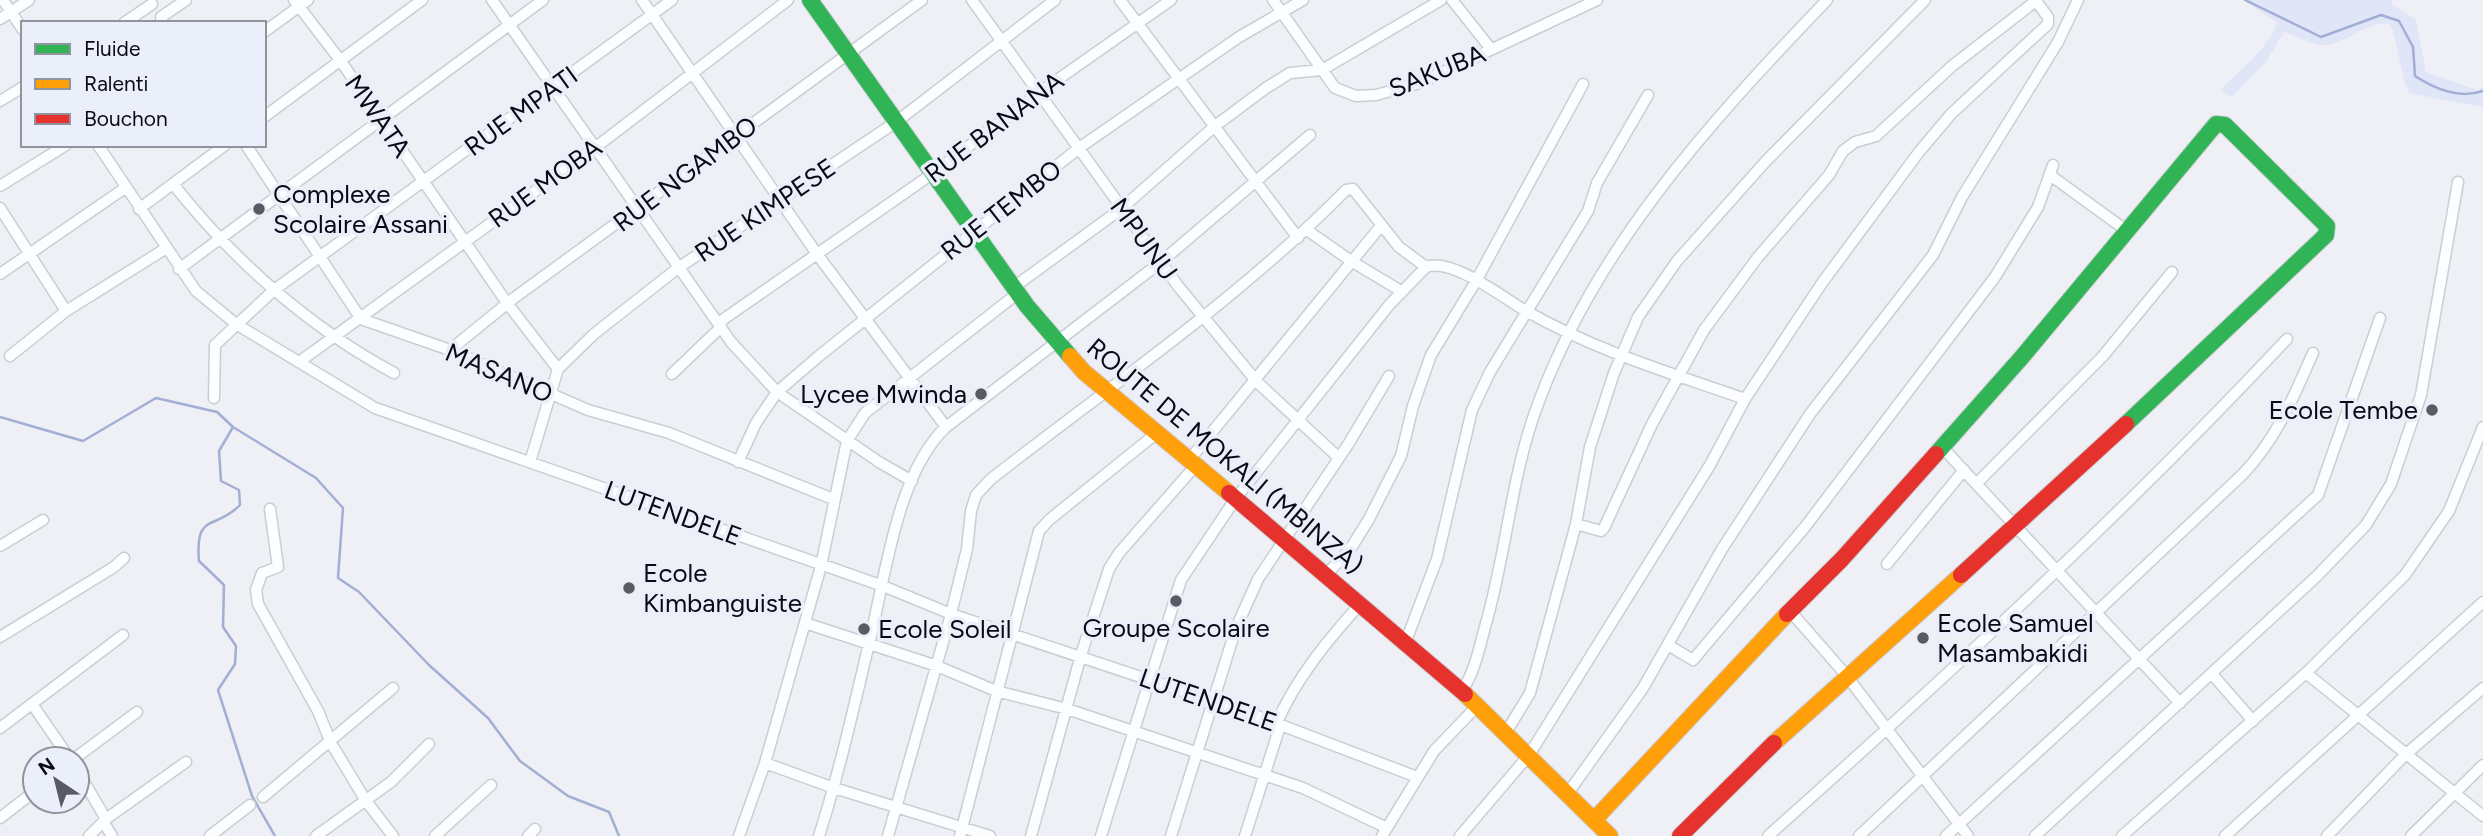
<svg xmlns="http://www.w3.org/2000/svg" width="2483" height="836" viewBox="0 0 2483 836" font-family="Figtree,sans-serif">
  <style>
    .green { fill: #e0e6f8 }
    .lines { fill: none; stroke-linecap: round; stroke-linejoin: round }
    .stream { stroke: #a2aed4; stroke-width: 2.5 }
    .street-casing { stroke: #cbcdd5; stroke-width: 13 }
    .fast-casing { stroke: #cbcdd5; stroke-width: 18 }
    .slow-casing { stroke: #cbcdd5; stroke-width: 18 }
    .jam-casing { stroke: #cbcdd5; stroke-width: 18 }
    .street { stroke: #fcfdfe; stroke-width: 10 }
    .fast { stroke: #30b455; stroke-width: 16 }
    .slow { stroke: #ff9f0a; stroke-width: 16 }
    .jam { stroke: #e5322d; stroke-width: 16 }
    .poi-dot { fill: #585b63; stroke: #ebeffa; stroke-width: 2.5 }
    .labels { text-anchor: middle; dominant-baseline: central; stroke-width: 7; stroke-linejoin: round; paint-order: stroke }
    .street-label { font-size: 26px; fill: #080b14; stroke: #ebeffa }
    .poi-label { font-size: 26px; fill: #080b14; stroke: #ebeffa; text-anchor: start }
  </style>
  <rect width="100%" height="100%" fill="#eef0f6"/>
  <path class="green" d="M2243,0h150l-1,4 24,16 10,52 51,18 6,-3v20l-74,-14c-10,-22 -9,-45 -19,-69 -26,-2 -38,17 -63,21 -12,2 -31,-9 -43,-13l-18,30 -34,35 -12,-7c14,-14 56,-49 56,-68z"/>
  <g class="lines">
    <path class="stream" d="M2245,0l76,37 60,-22 18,6 14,26 2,29c20,13 45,23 68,15
      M0,417l83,24 73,-43 61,14 16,15 83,51 27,30 -5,70 21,14 70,73 59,53 32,43 48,35 41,16 10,24
      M233,427l-14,24 2,30 18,9 1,15c-25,26 -45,6 -41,56l25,24 -1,42 13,19 -1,18 -17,26 34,106 23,40"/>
    <defs>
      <path id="street" d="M3,0l20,30
        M294,0l46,60 167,243 51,66
        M492,0l239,342 46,50 102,70 33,19
        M642,0l175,254 129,173
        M972,0l206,286 79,96 82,76
        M1120,0l178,238
        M1273,0l62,88 21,8 20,-1 44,-12 177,-83
        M1452,0l39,49
        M161,17l25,-17
        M0,19l29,-19
        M124,23l28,-19
        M264,32l44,-32
        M0,101l23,-14
        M264,117l158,-117
        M98,145l98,146 40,33 139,84 508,178 68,28 301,100 165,63
        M246,145l115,174 89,31 138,60 81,23 164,66
        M2050,175l77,56
        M173,184c60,76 136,143 221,189
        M0,186l66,-41
        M0,208l66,103
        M139,209l86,-64
        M1307,230l44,31 50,30
        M179,269l364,-269
        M0,274l125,-86
        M1014,287l107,-78 94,-83 51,-38 24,-15 32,-3 119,-70
        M718,323l214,-149 108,-82 131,-92
        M450,350l64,-52 408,-298
        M10,356l56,-45 99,-62
        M299,362l297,-215 192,-147
        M672,374l49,-47
        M214,398l1,-53 59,-55 398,-290
        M1941,446l239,257
        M1190,459l190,-232
        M530,462l28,-93 36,-35 84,-66 218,-146 159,-122
        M738,462l18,-39 21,-31 42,-36 260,-208 160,-111 64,-37
        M1977,483l126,-127 69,-84
        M270,509l8,58 -16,6 -6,17 2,14 60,107 13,32 35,58 27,35
        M1576,524l25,7 3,-3 48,-104 52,-94 54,-73 71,-82 14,-24 12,-9 21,-6 76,-70 85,-66
        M0,546l43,-26
        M1887,564l77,-94
        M1326,575l25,-27 18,-29 32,-63 12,-50 18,-51 45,-74 107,-197
        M1791,612l55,63 122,161
        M805,623l132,43 59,25 71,18 236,79 84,40
        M0,637l114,-70 10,-9
        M1406,641l31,-82 35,-149 18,-38 98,-161 9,-28 51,-88
        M1668,645l25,15 112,-133 190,-250 43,-70 15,-42
        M2306,673l177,143
        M2212,674l41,47
        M1462,691c13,-20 17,-42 23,-64 20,-68 25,-139 47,-206 55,-165 177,-298 295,-421
        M32,704l38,55
        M1276,724c21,-47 51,-83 85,-121
        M0,728l123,-93
        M1505,734l25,-41 46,-169 14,-77 24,-74 24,-56 39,-56 89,-100 159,-161
        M74,759l63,-47
        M765,763l69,25 156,48
        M77,770l29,49
        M1568,793l75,-105 79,-139 88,-135 123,-159 29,-58 96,-155 20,-42
        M263,797l130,-109
        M0,818l35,-27
        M104,823l8,13
        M89,836l17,-17 80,-57
        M210,836l40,-31
        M316,836l75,-54 38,-38
        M435,836l56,-51
        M528,836l7,-7
        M739,836l26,-73 56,-197 26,-125 18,-28 153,-120
        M819,836c21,-66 36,-134 52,-201 15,-63 27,-163 75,-208l215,-165 149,-127
        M888,836l63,-222 16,-65 4,-38 5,-16 15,-16c120,-94 248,-180 355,-289l7,-1 46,58 27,20c26,-10 77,31 100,44 70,40 145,62 219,88
        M960,836l79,-305 10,-11 109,-88
        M1031,836l50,-181 28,-86 10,-16 77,-88
        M1101,836l80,-256 55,-82 154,-194 36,-37
        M1171,836l65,-208 22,-49 91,-136 40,-67
        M1245,836l35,-110
        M1382,836l52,-85 44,-46
        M1460,836l69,-81 181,-290 35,-66 77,-116 97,-131 32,-38 97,-90v-7l-12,-16
        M1768,836c179,-160 355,-322 519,-497
        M1859,836l384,-362c34,-36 50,-76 70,-121
        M1946,836l372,-341 62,-177
        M2035,836l282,-260 49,-51 25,-41 30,-89 37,-213
        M2122,836l184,-163 99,-98 44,-64 34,-84
        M2225,836l258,-234
        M2327,836l78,-81 78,-67
        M2411,836l72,-71"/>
      <path id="fast" d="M810,0l217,306 43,50
        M1936,454l86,-97 194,-233 9,1 102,101 -1,9 -200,189"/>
      <path id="slow" d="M1070,356l14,16 145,121
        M1465,694l145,142
        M1774,743l187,-168
        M1595,819l192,-205"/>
      <path id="jam" d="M1229,493l236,201
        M1961,575l165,-151
        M1787,614l55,-55 94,-105
        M1680,836l94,-93"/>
    </defs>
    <use href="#street" class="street-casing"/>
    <use href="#fast" class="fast-casing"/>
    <use href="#slow" class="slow-casing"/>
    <use href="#jam" class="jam-casing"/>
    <use href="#street" class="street"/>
    <use href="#fast" class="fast"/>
    <use href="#slow" class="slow"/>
    <use href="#jam" class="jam"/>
  </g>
  <g class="poi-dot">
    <circle cx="259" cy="209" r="7"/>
    <circle cx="981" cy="394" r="7"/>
    <circle cx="2432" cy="410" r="7"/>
    <circle cx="629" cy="588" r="7"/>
    <circle cx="1176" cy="601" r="7"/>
    <circle cx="864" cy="629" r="7"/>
    <circle cx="1923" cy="638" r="7"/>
  </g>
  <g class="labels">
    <g class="street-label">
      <text transform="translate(1437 71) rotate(-22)">SAKUBA</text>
      <text transform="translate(521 111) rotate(-36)">RUE MPATI</text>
      <text transform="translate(378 116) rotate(55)">MWATA</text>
      <text transform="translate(994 127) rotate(-37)">RUE BANANA</text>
      <text transform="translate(685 174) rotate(-37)">RUE NGAMBO</text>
      <text transform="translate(545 183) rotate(-36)">RUE MOBA</text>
      <text transform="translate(765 210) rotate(-34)">RUE KIMPESE</text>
      <text transform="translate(1001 210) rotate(-38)">RUE TEMBO</text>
      <text transform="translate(1144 239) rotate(54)">MPUNU</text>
      <text transform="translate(499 373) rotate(23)">MASANO</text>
      <text transform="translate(1225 456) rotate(40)">ROUTE DE MOKALI (MBINZA)</text>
      <text transform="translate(673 513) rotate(20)">LUTENDELE</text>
      <text transform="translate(1208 700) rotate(19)">LUTENDELE</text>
    </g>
    <g class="poi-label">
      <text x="273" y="194">Complexe<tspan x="273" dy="30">Scolaire Assani</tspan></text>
      <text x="967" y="394" text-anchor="end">Lycee Mwinda</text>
      <text x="2418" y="410" text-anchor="end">Ecole Tembe</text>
      <text x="643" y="573">Ecole<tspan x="643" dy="30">Kimbanguiste</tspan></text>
      <text x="1937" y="623">Ecole Samuel<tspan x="1937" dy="30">Masambakidi</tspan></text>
      <text x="1176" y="628" text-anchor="middle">Groupe Scolaire</text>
      <text x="878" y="629">Ecole Soleil</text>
    </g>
  </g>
  <rect x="21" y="21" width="245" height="126" fill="#ebeffa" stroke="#90949e" stroke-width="2"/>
  <rect x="35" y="44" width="35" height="10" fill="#30b455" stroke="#90949e" stroke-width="2"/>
  <text x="84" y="56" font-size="21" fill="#080b14">Fluide</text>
  <rect x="35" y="79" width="35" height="10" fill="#ff9f0a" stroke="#90949e" stroke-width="2"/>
  <text x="84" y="91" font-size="21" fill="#080b14">Ralenti</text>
  <rect x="35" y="114" width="35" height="10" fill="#e5322d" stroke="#90949e" stroke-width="2"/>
  <text x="84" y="126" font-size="21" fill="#080b14">Bouchon</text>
  <g transform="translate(56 780) rotate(325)"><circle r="33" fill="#ebeffa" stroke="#90949e" stroke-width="2"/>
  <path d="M0-5L12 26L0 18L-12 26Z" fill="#585b63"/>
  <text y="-10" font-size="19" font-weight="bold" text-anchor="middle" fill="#080b14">N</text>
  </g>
</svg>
